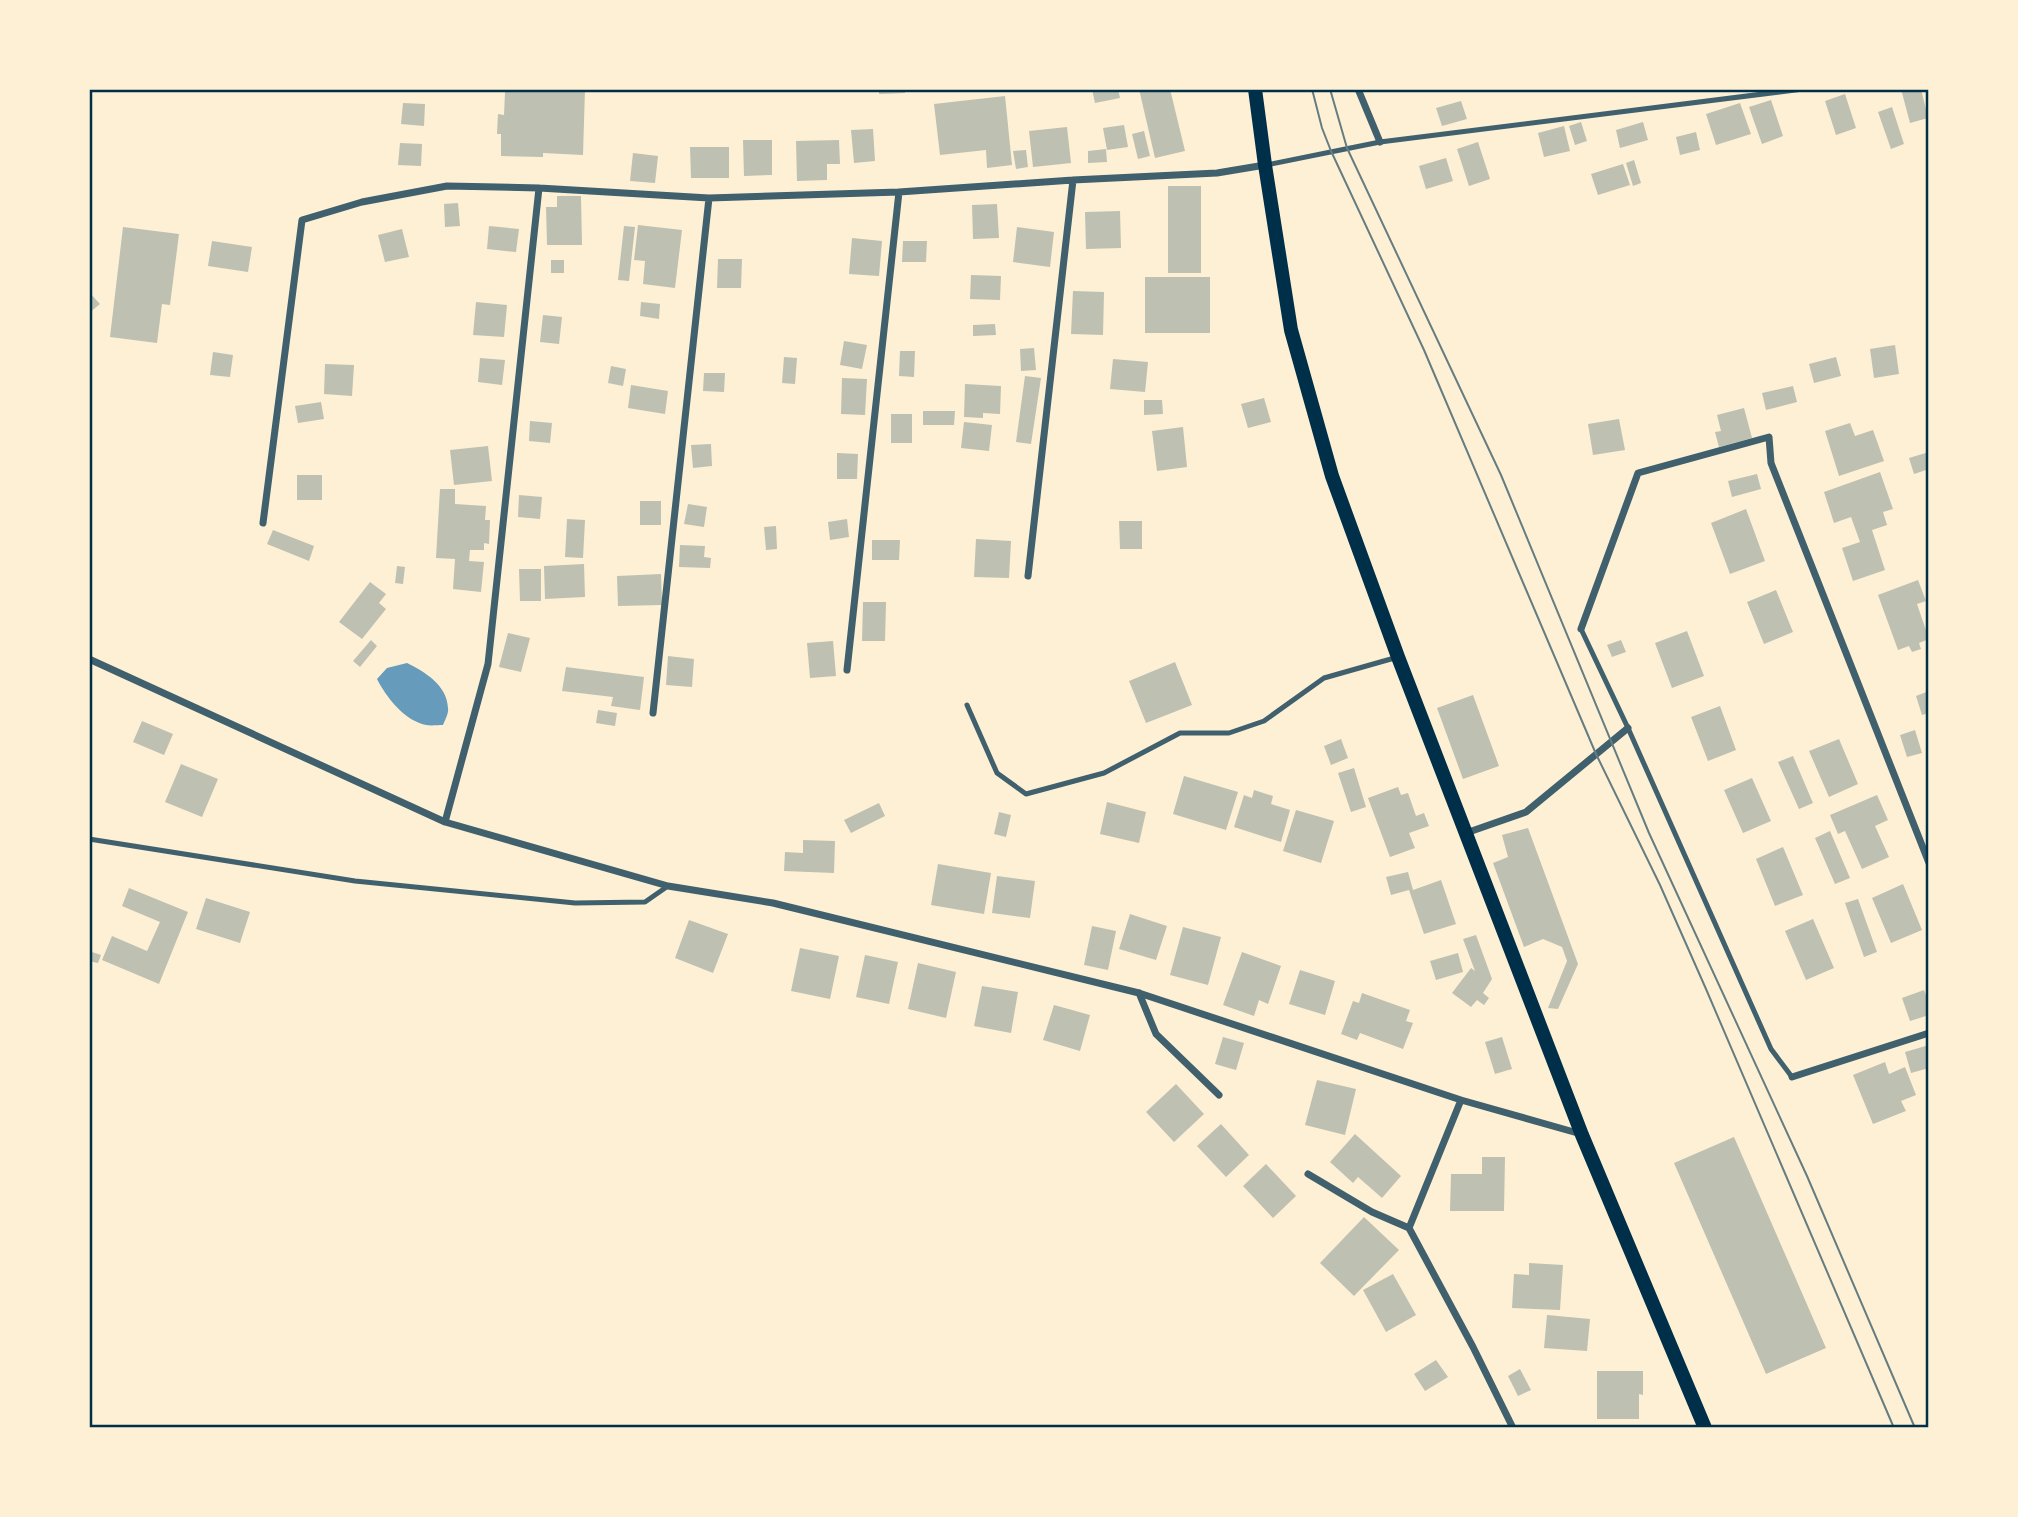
<svg xmlns="http://www.w3.org/2000/svg" width="2018" height="1517" viewBox="0 0 2018 1517" font-family="'Nunito Sans',sans-serif">
  <style>
    .water { fill: #669bbc }
    .building { fill: #bec0b2 }
    .lines { fill: none; stroke-linecap: round; stroke-linejoin: round }
    .service { stroke: #3f606c; stroke-width: 5 }
    .minor { stroke: #3f606c; stroke-width: 7 }
    .secondary { stroke: #003049; stroke-width: 14 }
    .tram { stroke: #657d81; stroke-width: 2 }
    .neatline { fill: none; stroke: #003049; stroke-width: 2.5 }
  </style>
  <rect width="100%" height="100%" fill="#fdf0d5"/>
  <path class="water" d="M407,663c18,9 40,22 41,45 1,5 -3,12 -5,17 -5,0 -12,1 -17,0 -21,-4 -40,-28 -49,-46l10,-11z"/>
  <path class="building" d="M495,89h90l-2,66 -40,-2v4l-42,-1v-22h-4l1,-20 6,1 1,-23 -10,-1z
    M879,89h26v4l-26,1z
    M1092,89h26l2,9 -25,5z
    M1139,89h31l15,62 -30,7z
    M1901,89h20l7,29 -18,5z
    M1845,94l11,34 -20,7 -11,-34z
    M1005,96l7,69 -25,3 -1,-18 -46,5 -6,-51z
    M1771,100l12,36 -21,8 -13,-37z
    M1461,101l6,18 -25,7 -6,-18z
    M403,103l22,1 -1,22 -23,-2z
    M1740,103l11,31 -35,11 -10,-31z
    M1892,107l12,37 -13,5 -13,-37z
    M1581,122l6,19 -12,4 -6,-19z
    M1643,122l5,18 -28,8 -4,-18z
    M1124,125l4,22 -21,3 -4,-22z
    M1564,126l6,25 -26,6 -6,-24z
    M1067,127l4,36 -38,4 -4,-36z
    M873,129l2,32 -21,2 -3,-33z
    M1144,131l6,25 -12,3 -6,-25z
    M1696,132l4,18 -20,5 -4,-18z
    M743,140h29v35l-28,1z
    M839,140l1,24h-13v16l-30,1 -1,-40z
    M1478,142l12,37 -21,7 -12,-37z
    M400,143l22,1 -1,22 -23,-1z
    M690,147h39v31h-38z
    M1106,149l1,13 -19,1v-12z
    M1026,150l2,17 -12,2 -3,-18z
    M633,153l25,3 -3,27 -25,-2z
    M1446,158l7,23 -27,8 -7,-23z
    M1634,160l7,23 -8,3 -7,-23z
    M1623,164l7,21 -32,10 -7,-21z
    M1168,186h33v87h-33z
    M557,196h24l1,49h-35l-1,-38h11z
    M458,203l2,23 -15,1 -1,-23z
    M997,204l2,34 -26,1 -1,-34z
    M1120,211l1,37 -35,1 -1,-37z
    M638,225l44,5 -7,58 -32,-4 2,-23 -11,-1z
    M489,226l30,3 -3,23 -29,-3z
    M624,226l11,1 -6,54 -11,-1z
    M123,227l56,7 -9,71 -8,-1 -5,39 -47,-6z
    M1017,227l37,5 -4,35 -37,-5z
    M402,229l7,28 -24,5 -7,-27z
    M852,238l30,3 -3,35 -30,-2z
    M212,241l40,6 -4,25 -40,-6z
    M903,241h24l-1,21h-24z
    M718,259h24l-1,29h-24z
    M551,260h13v13h-13z
    M971,275l30,1 -1,24 -30,-1z
    M1145,277h65v56h-65z
    M1073,291l31,1 -1,43 -32,-1z
    M89,292l11,12 -11,9z
    M476,302l31,3 -3,32 -31,-2z
    M641,302l19,2 -1,15 -19,-3z
    M543,315l19,2 -3,27 -19,-2z
    M995,324l1,11 -23,1v-11z
    M844,341l23,4 -5,24 -22,-4z
    M1895,345l4,29 -25,4 -4,-29z
    M1034,348l2,22 -15,1 -1,-22z
    M900,351h15l-1,26 -15,-1z
    M213,352l20,3 -3,22 -20,-2z
    M784,357l13,1 -2,26 -13,-1z
    M1836,357l5,19 -27,7 -5,-19z
    M480,358l25,2 -3,25 -24,-3z
    M1113,359l35,3 -3,30 -35,-3z
    M325,364l29,1 -2,31 -28,-2z
    M611,366l15,3 -3,17 -15,-3z
    M704,373h21l-1,19 -21,-1z
    M1025,376l16,2 -10,66 -15,-2z
    M842,378l25,1 -2,36 -24,-1z
    M965,384l36,2 -1,28 -17,-1v5l-19,-1z
    M631,385l37,6 -3,23 -37,-6z
    M1793,386l4,16 -31,8 -4,-17z
    M1264,398l7,24 -23,6 -7,-24z
    M1144,400h18l1,14 -19,1z
    M321,402l3,17 -26,4 -3,-17z
    M1744,408l8,30 -33,9 -4,-15 6,-1 -4,-16z
    M923,411h32l-1,14h-31z
    M891,414h21v29h-21z
    M1619,419l6,31 -32,5 -5,-31z
    M530,421l22,2 -2,20 -21,-2z
    M964,422l28,3 -3,26 -28,-3z
    M1850,423l5,13 18,-6 11,31 -45,15 -14,-45z
    M1183,427l4,40 -30,4 -5,-40z
    M711,444l1,22 -19,2 -2,-23z
    M488,446l4,35 -38,4 -4,-35z
    M1929,452v17l-15,5 -5,-16z
    M837,453l21,1 -1,25h-20z
    M1880,472l13,37 -10,3 4,13 -15,5 13,40 -32,11 -11,-33 18,-6 -9,-25 -17,6 -10,-31z
    M1757,474l4,15 -29,8 -4,-16z
    M297,475h25v25h-25z
    M440,489h15v15l31,2 -1,14h5l-1,24 -5,-1v7h-14l-1,11 15,1 -3,30 -28,-3 2,-30 -19,-1z
    M519,495l23,2 -2,22 -22,-2z
    M640,501h21v24h-21z
    M688,504l19,3 -3,20 -20,-3z
    M1746,509l19,52 -35,13 -19,-51z
    M567,519l18,1 -2,38 -18,-1z
    M847,519l2,18 -19,3 -2,-18z
    M1119,521h23v28h-22z
    M776,526l1,23 -11,1 -2,-23z
    M273,530l41,16 -5,15 -42,-17z
    M976,539l35,2 -2,37 -35,-1z
    M872,540h28l-1,20h-27z
    M680,545l25,1 -1,11 7,1 -1,10 -31,-1z
    M584,564l1,33 -40,2 -1,-33z
    M397,566l8,1 -2,17 -8,-1z
    M519,569h22v32h-21z
    M661,574l1,31 -44,1 -1,-30z
    M1918,580l8,21 -9,3 12,35 -10,4 2,6 -9,3 -3,-6 -11,4 -20,-55z
    M370,582l16,12 -7,9 7,6 -24,30 -23,-17z
    M1776,590l17,42 -29,12 -17,-42z
    M863,602h23l-1,39h-23z
    M1687,631l17,45 -32,12 -17,-45z
    M508,633l22,5 -9,34 -22,-5z
    M371,640l6,6 -17,21 -7,-6z
    M1621,640l5,12 -14,5 -5,-12z
    M833,641l3,35 -26,2 -3,-35z
    M668,656l26,3 -2,28 -26,-2z
    M1175,662l17,43 -46,18 -17,-42z
    M566,667l78,10 -4,33 -29,-4 2,-9 -51,-6z
    M1929,691v22l-7,2 -6,-19z
    M1473,695l26,71 -36,13 -26,-71z
    M1720,706l16,44 -28,11 -17,-44z
    M598,710l19,3 -2,13 -19,-3z
    M142,721l31,13 -9,21 -31,-13z
    M1915,730l7,23 -15,4 -7,-22z
    M1341,739l7,19 -17,7 -7,-19z
    M1839,739l19,45 -29,13 -20,-46z
    M1793,756l20,47 -14,6 -21,-47z
    M181,764l37,15 -16,38 -37,-15z
    M1354,768l12,39 -15,5 -13,-39z
    M1184,776l54,16 -12,38 -53,-16z
    M1752,778l19,43 -28,12 -19,-43z
    M1398,787l3,8 7,-2 8,23 8,-3 5,13 -20,7 6,15 -25,9 -22,-59z
    M1254,790l19,6 -2,8 19,6 -9,32 -47,-15 10,-32 8,3z
    M1877,795l11,25 -13,6 14,31 -27,12 -17,-38 -7,3 -8,-19z
    M1107,802l39,10 -7,31 -39,-9z
    M879,803l6,13 -34,17 -7,-13z
    M1296,810l38,11 -13,42 -38,-12z
    M999,812l12,3 -5,22 -12,-3z
    M1528,828l50,136 -20,45 -10,-1 19,-47 -5,-14 -19,-8 -19,8 -31,-84 15,-6 -6,-22z
    M1830,831l20,47 -15,6 -20,-46z
    M803,840l32,1 -1,32 -50,-2 1,-19 18,1z
    M1783,847l20,48 -28,11 -19,-47z
    M938,864l53,9 -7,41 -53,-9z
    M1408,872l5,18 28,-10 15,44 -32,10 -15,-44 -18,5 -5,-18z
    M997,876l38,5 -5,37 -38,-5z
    M1903,884l19,46 -31,13 -19,-45z
    M129,888l59,24 -29,72 -57,-24 10,-24 35,15 13,-29 -38,-16z
    M206,898l44,14 -10,31 -44,-14z
    M1858,899l19,53 -13,5 -19,-54z
    M1130,914l37,12 -11,34 -37,-11z
    M1813,919l21,49 -28,12 -21,-49z
    M689,920l39,14 -15,39 -38,-15z
    M1092,926l24,5 -8,39 -24,-5z
    M1183,927l38,10 -13,48 -38,-10z
    M1476,935l16,44 -9,14 6,5 -5,7 -7,-5 -6,7 -19,-14 19,-25 4,3 -12,-32z
    M800,948l39,8 -9,43 -39,-8z
    M89,951l12,4 -3,8 -9,-2z
    M1242,952l39,14 -13,38 -9,-4 -5,16 -31,-11z
    M1458,953l5,19 -27,8 -6,-19z
    M865,955l33,7 -9,42 -33,-7z
    M918,963l38,9 -10,46 -38,-9z
    M1300,970l35,11 -10,34 -36,-11z
    M982,986l36,6 -7,41 -37,-7z
    M1924,990l5,13v12l-19,6 -8,-23z
    M1362,993l48,17 -4,11 7,2 -10,26 -43,-16 -3,7 -16,-6 12,-33 6,2z
    M1054,1005l36,10 -10,36 -37,-11z
    M1223,1037l21,6 -8,27 -21,-6z
    M1502,1037l10,32 -17,5 -10,-32z
    M1929,1045v23l-18,5 -6,-21z
    M1885,1062l4,12 16,-7 11,28 -15,6 5,10 -33,13 -20,-49z
    M1317,1080l39,9 -11,46 -40,-10z
    M1176,1084l28,30 -30,28 -28,-30z
    M1221,1124l28,31 -23,22 -29,-31z
    M1355,1134l46,42 -19,22 -24,-21 -5,6 -23,-21z
    M1734,1137l92,211 -60,26 -92,-211z
    M1482,1157h23l-1,54h-54l1,-37h31z
    M1266,1164l30,32 -23,22 -30,-32z
    M1364,1217l35,33 -45,46 -34,-33z
    M1529,1263l34,2 -3,45 -48,-2 2,-34 15,1z
    M1393,1274l23,41 -30,17 -23,-42z
    M1547,1315l43,4 -3,32 -43,-3z
    M1436,1360l12,17 -23,14 -11,-17z
    M1520,1369l11,21 -13,6 -10,-20z
    M1597,1371h46v24l-4,-1v25h-42z"/>
  <g class="lines">
    <path class="service" d="M1266,165l114,-23 423,-53
      M1581,629l47,99 143,321 21,28
      M967,705l30,68 29,21 78,-21 76,-40h49l35,-12 60,-43 74,-21
      M89,839l266,42 220,22 70,-1 23,-16"/>
    <path class="minor" d="M1358,89l22,53
      M263,523l39,-303 60,-18 85,-16 92,2 170,10 190,-6 174,-12 144,-7 48,-8
      M1028,576l45,-396
      M1581,629l57,-156 131,-36 2,26 158,400
      M89,659l356,163 223,64 105,17 366,90 322,107 120,34
      M847,670l52,-478
      M653,713l56,-515
      M445,822l43,-158 51,-476
      M1466,833l60,-21 102,-84
      M1139,993l17,41 63,61
      M1792,1077l137,-44
      M1461,1100l-52,128 64,119 40,81
      M1308,1174l64,38 37,16"/>
    <path class="secondary" d="M1255,89l10,76 26,165 41,146 66,181 184,478 123,293"/>
    <path class="tram" d="M1312,89l10,39 9,23 93,199 172,404 64,131 46,104 188,439
      M1330,89l17,59 154,327 148,358 158,343 108,252"/>
  </g>
  <rect width="2018" height="1517" fill="none" stroke="#fdf0d5" stroke-width="182"/>
  <rect x="91" y="91" width="1836" height="1335" class="neatline"/>
</svg>
